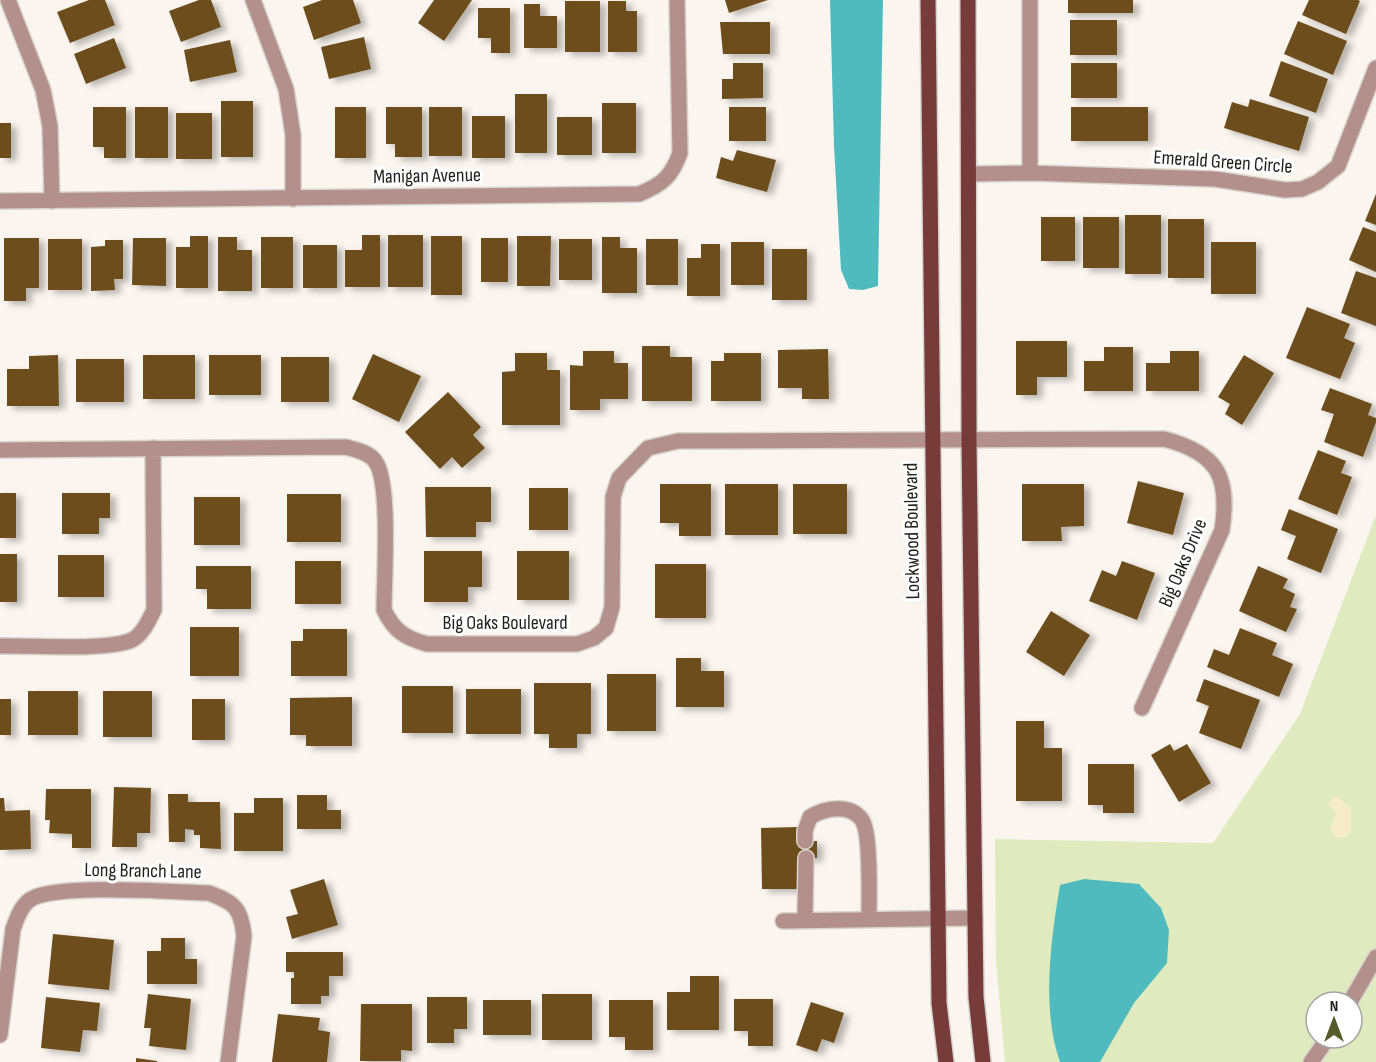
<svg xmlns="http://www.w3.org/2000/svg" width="1376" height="1062" viewBox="0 0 1376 1062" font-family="'Sofia Sans Condensed',sans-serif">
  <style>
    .green { fill: #dfebbe; fill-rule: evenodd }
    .sand { fill: #f6ecc7 }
    .water { fill: #50bbbe }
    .building { fill: #6e4e1d; filter: url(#shadow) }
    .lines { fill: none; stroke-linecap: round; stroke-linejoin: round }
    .minor-casing { stroke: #d7d3cd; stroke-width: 18 }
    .major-casing { stroke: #d7d3cd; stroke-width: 18 }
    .minor { stroke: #b4908d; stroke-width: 15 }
    .major { stroke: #773c3a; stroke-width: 15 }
    .labels { text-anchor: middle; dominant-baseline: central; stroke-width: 6; stroke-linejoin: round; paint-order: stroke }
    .street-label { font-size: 20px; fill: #211f1d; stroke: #fff }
  </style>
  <defs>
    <filter id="shadow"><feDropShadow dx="6" dy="3.5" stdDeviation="3" flood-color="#0004"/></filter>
  </defs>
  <rect width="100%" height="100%" fill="#faf5ef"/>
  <path class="green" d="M1376,515v547h-371l-9,-101 -1,-122 218,4 87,-129zM1316,1002h36v36h-36z"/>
  <path class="sand" d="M1336,796l15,12v24l-7,6 -8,-1 -6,-9 6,-14 -8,-12z"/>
  <path class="water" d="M830,0h53l-5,286 -15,4 -14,-1 -8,-19 -7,-124z
    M1084,879l55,5 22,24 8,22 -2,33 -33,40 -34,59h-40c-19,-53 -9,-123 0,-177z"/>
  <path class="building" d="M89,0h16l10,25 -45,18 -13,-31z
    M199,0h12l10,27 -40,15 -12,-31z
    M322,0h31l8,23 -47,17 -11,-33z
    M434,0h38l-28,41 -26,-18z
    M725,0h43l-39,13z
    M1068,0h65v13h-65z
    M1309,0h49l2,1 -14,33 -44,-19z
    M565,1h35v51h-35z
    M608,1h18v10h11v41h-29z
    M524,4h16v12h17v32h-33z
    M478,8h32v45h-19v-15h-13z
    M1070,20h47v35h-47z
    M1298,21l49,20 -14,34 -49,-21z
    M720,22h50v32h-47z
    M364,37l7,32 -42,10 -8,-32z
    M114,38l12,30 -40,16 -12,-30z
    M230,40l7,32 -47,10 -6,-32z
    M1281,61l47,18 -12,34 -47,-17z
    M733,63h30v35l-41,1v-20h11z
    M1071,63h46v35h-46z
    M515,94h32v59h-32z
    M1250,99l59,18 -10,34 -75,-23 8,-26 16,5z
    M221,101h32v56h-32z
    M602,103h34v50h-34z
    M93,107h33v51h-22v-11h-11z
    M135,107h33v51h-33z
    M335,107h31v51h-31z
    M386,107h36v50h-27v-13h-9z
    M429,107h33v49h-33z
    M729,107h37v34h-37z
    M1071,107h77v34h-77z
    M176,113h36v46h-36z
    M472,116h33v42h-33z
    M557,117h35v38h-35z
    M0,123h11v35h-11z
    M737,150l39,10 -9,32 -51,-14 5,-21 12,4z
    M1376,194v31l-11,-4z
    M1125,215h36v59h-36z
    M1041,217h34v44h-34z
    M1083,217h36v51h-36z
    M1168,219h36v59h-36z
    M1363,227l13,5v40l-27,-12z
    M362,235h18v52h-35v-37h17z
    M388,235h35v52h-35z
    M190,236h18v52h-32v-41h14z
    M431,236h31v59h-31z
    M517,236h34l-1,50h-33z
    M218,237h19v13h15v41h-34z
    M261,237h32v51h-32z
    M602,237h18v11h17v45h-35z
    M4,238h35v50h-13v13h-22z
    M133,238h33v48l-34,-1z
    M481,238h27v44h-27z
    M48,239h34v51h-34z
    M559,239h33v41h-33z
    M646,239h32v46h-32z
    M105,240h18v39h-9l1,11 -24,1v-44l14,-1z
    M731,242h33v43h-33z
    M1211,242h45v52h-45z
    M701,244h19v52h-33v-38h14z
    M303,245h34v43h-34z
    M772,249h35v51h-35z
    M1356,271l20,7v48l-35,-13z
    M1307,307l43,17 -6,14 11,5 -15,36 -54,-21z
    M1016,341h51v36h-30v18h-21z
    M642,346h28v11h22v44h-50z
    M1104,347h29v44h-49v-30h20z
    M828,349l1,50h-27v-11h-24v-38z
    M583,351h31v12h14v36h-28v11h-30v-45l13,1z
    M1170,351h29v40h-53v-28h24z
    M515,353h32v17h13v55h-58v-53l13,-1z
    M724,353h37v48h-50v-40h13z
    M373,354l48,22 -22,46 -47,-23z
    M58,355l1,51h-52v-37h22v-13z
    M143,355h52v44h-52z
    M209,355h52v40h-52z
    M1244,355l30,18 -32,52 -17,-11 5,-10 -12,-7z
    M281,357h48v45h-48z
    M76,359h48v43h-48z
    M1330,388l42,16 -4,11 8,3v4l-13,35 -39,-15 10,-28 -13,-4z
    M448,392l33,35 -8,8 12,13 -23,20 -10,-11 -12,12 -35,-37z
    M1318,450l28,11 -5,12 11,4 -15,38 -39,-16z
    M1138,481l46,12 -11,42 -46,-12z
    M660,484h51v52h-32v-13h-19z
    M725,484h53v51h-53z
    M793,484h54v50h-54z
    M1022,484h62v42l-23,1 1,14h-40z
    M425,487h66v35h-15v15h-50z
    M529,488h39v42h-39z
    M0,493h16v45h-16z
    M62,493h48v25h-11v16h-37z
    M287,494h54v48h-54z
    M194,497h46v48h-46z
    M1289,509l49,20 -17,44 -34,-14 9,-23 -15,-6z
    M424,551h58v36h-14v15h-44z
    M517,551h52v49h-52z
    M0,554h17v48h-17z
    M58,555h46v42h-46z
    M295,561h46v43h-46z
    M1122,561l33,12 -18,47 -48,-19 13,-31 14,6z
    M655,564h51v54h-51z
    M196,566h55v43h-44v-20h-11z
    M1258,566l30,13 -5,9 12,6 -5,13 7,2 -11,23 -47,-21z
    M1051,611l39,24 -26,41 -38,-24z
    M190,627h49v49h-49z
    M1240,628l37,15 -5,12 21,9 -14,33 -72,-30 7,-18 15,6z
    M303,629h44v47h-56v-35h12z
    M676,658h25v13h23v36h-48z
    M607,674h49v57h-49z
    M1204,679l56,21 -19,49 -42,-16 10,-27 -13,-5z
    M534,683h57v51h-14v14h-28v-14h-15z
    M402,686h51v47h-51z
    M466,689h55v45h-55z
    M28,691h50v44h-50z
    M103,691h49v46h-49z
    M352,697v49h-46v-11h-16v-37z
    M0,699h11v36h-11z
    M192,699h33v41h-33z
    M1016,721h28v27h18v53h-46z
    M1170,744l4,7 13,-7 24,39 -32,19 -28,-47z
    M1088,764h46v49h-31v-8h-15z
    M114,787l37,1 -1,45h-13v14h-25z
    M46,789h45v59h-19v-14l-23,-1 1,-13h-5z
    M168,794h20v8h32l1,47 -21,-1v-13h-6v-5l-9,-1v13h-16z
    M297,795h30v15h14v19h-44z
    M0,798h4l1,13 25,-1 1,39 -31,1z
    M254,798h29v53h-49v-38h20z
    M797,827v14h20v17l-19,1v30h-36l-1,-61z
    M324,879l14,46 -46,14 -6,-22 12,-3 -8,-24z
    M53,934l61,6 -5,50 -61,-6z
    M161,938h24v21h12v25h-50v-33h14z
    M286,952h57v24h-14v20h-8v8h-30v-26h3v-6h-8z
    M690,976h29v54h-52v-38h23z
    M148,994l43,5 -5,51 -37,-4 2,-18h-7z
    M542,994h50v46h-50z
    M46,997l54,6 -3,28 -14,-1 -3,22 -39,-4z
    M427,997h40v32h-13v14h-27z
    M734,999h39v47h-25v-15h-14z
    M483,1000h48v35h-48z
    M609,1000h44v50h-28v-13h-16z
    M811,1002l33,11 -10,30 -12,-4 -5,13 -21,-7z
    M361,1004h51v47l-11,-1v11h-41z
    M278,1014l42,4 -2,12 12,2 -3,30h-55z
    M136,1058l21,3v1h-21z"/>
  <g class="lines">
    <defs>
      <path id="minor" d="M8,0l35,90 7,36 2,75
        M253,0l33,89 7,46v64
        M1030,0v173
        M969,174l61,-1 185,6 70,11 17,-1 16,-7 20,-16 38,-98
        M0,201l639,-7c23,-9 33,-18 41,-41l-3,-153
        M0,450l346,-3c10,3 23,5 29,14 16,20 9,119 9,149 10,21 21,28 43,34h150l17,-6 12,-10 6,-21 1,-110 6,-19 29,-30 30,-7 486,-2c54,14 66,38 58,91l-80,178
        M0,646c30,-1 108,5 132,-6 11,-6 17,-20 22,-30l-1,-162
        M805,841v-10l5,-14c15,-9 40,-14 52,3 9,13 7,80 7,99
        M805,920l1,-62
        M783,921l192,-3
        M1350,1002l26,-45
        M0,1035l13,-106c4,-11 9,-26 20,-31 30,-14 138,-6 176,-5 26,10 32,15 35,43l-16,126
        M1311,1062l17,-24"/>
      <path id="major" d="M928,0l11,1003 7,59
        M968,0l1,442 7,555 7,65"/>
    </defs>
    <use href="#minor" class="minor-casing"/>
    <use href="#major" class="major-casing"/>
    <use href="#minor" class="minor"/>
    <use href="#major" class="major"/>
  </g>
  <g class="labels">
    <g class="street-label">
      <text transform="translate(1223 162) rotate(4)">Emerald Green Circle</text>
      <text transform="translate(427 176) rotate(-1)">Manigan Avenue</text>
      <text transform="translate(912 531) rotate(-91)">Lockwood Boulevard</text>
      <text transform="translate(1183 563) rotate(-67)">Big Oaks Drive</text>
      <text x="505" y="623">Big Oaks Boulevard</text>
      <text transform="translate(143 871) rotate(1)">Long Branch Lane</text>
    </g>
  </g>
  <g transform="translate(1334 1020)"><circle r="28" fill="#ffffff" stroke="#a6a5a5" stroke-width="1.5"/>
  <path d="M0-4.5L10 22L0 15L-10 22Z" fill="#565b29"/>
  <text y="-9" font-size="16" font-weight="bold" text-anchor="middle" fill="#211f1d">N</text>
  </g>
</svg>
